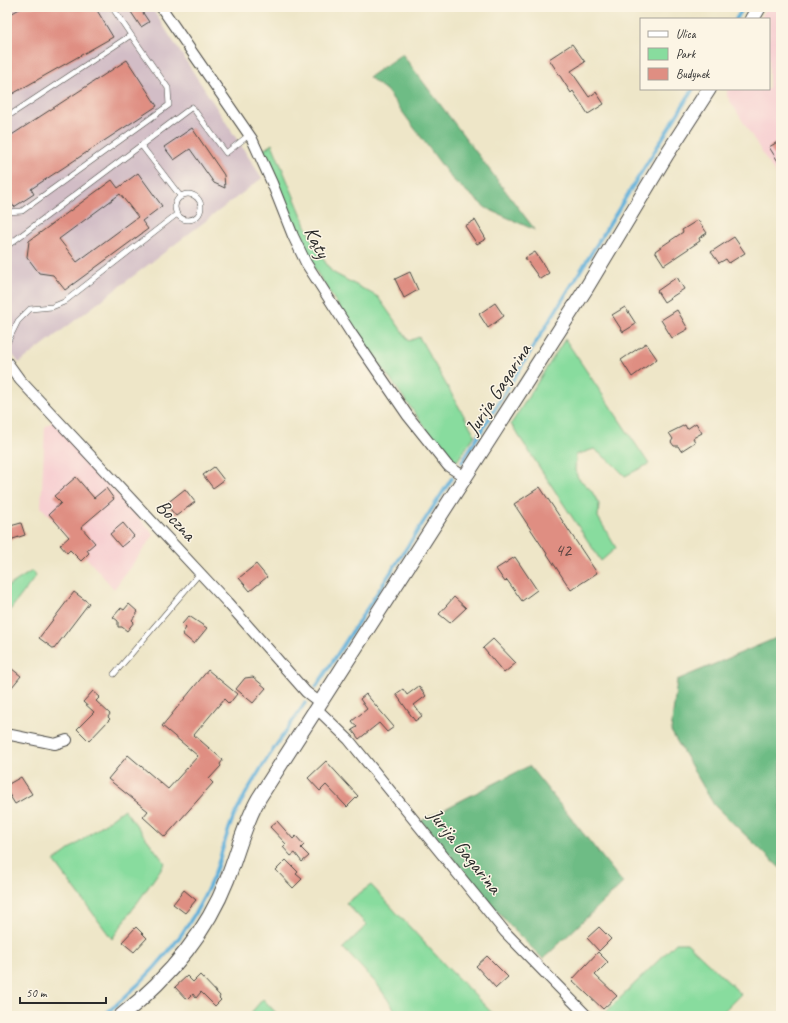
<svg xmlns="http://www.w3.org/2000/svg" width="788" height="1023" viewBox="0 0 788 1023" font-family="Caveat,sans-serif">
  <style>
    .built { fill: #f7cfd1 }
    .industrial { fill: #d2bdc6 }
    .green { fill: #88dc9e; stroke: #5a8464 }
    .forest { fill: #6ebc85; stroke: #4c7458 }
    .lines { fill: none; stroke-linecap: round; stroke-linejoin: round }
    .stream { stroke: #60b0da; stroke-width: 3.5 }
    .building { fill: #df8e82; fill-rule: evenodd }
    .lane-casing { stroke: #484743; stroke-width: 6 }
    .street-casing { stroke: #484743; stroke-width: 12 }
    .secondary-casing { stroke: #484743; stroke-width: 16 }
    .lane { stroke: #fff; stroke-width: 5 }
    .street { stroke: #fff; stroke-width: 10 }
    .secondary { stroke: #fff; stroke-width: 14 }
    .labels { text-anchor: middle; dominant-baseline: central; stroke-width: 3; stroke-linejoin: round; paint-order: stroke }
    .number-label { font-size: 18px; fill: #584441 }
    .street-label { font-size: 20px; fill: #2b2b2b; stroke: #fcf5e5 }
  </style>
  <rect width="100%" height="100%" fill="#fcf5e5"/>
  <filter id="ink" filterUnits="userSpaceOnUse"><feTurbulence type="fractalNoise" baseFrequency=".025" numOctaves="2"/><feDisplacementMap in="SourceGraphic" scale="8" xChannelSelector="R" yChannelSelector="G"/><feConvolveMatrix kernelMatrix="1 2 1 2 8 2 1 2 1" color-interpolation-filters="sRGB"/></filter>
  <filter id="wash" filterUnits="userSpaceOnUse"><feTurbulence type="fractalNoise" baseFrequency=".012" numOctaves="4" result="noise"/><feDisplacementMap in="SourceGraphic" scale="16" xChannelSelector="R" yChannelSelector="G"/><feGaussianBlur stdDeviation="0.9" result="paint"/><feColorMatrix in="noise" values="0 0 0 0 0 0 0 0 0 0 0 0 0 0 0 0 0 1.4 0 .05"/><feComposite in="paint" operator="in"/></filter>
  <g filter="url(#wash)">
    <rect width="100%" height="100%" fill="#eee6c8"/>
    <path class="built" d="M767,7h14v176l-54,-87v-7h42v-70h-9z
      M53,421l101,114 -40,54 -73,-82 4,-80z"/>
    <path class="industrial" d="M7,7h144l111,171 -243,185 -12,-16z"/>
    <path class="green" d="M272,144l43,103 17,25 46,25 31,44 10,-4 56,98 -18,26 -10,-2c-47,-70 -101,-135 -143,-208 -16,-29 -26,-63 -37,-94l-5,-6z
      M565,339l84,125 -24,12 -13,-13 -18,-14 -18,6 -1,15 3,8 13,12 8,14 -1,13 18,31 -15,13 -90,-137z
      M32,571l4,5 -29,38v-27z
      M124,809l41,54 -53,76 -58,-78z
      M371,885l73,79 51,52h-96l-22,-32 -34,-36 24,-23 -21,-22z
      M676,943h11l54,51 -22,22h-117z
      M263,999l16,17h-31z"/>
    <path class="forest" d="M402,54l133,176 -49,-22 -34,-29 -65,-88 -18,-14z
      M781,636v230l-1,2 -66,-63 -43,-74 6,-51z
      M529,766l94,117 -80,76 -32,-32 -90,-106z"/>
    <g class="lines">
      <path class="stream" d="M736,19l8,-12
        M462,462l231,-373
        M316,687l136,-209
        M103,1016c46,-38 87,-82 110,-139 9,-20 12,-43 22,-63 19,-39 46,-75 70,-111"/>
    </g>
    <g id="blocks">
      <path class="building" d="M23,7h72l18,30 -106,60v-81z
        M139,7l10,15 -8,5 -10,-15z
        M572,44l13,18 -14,9 18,26 7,-5 8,12 -16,10 -15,-23 -2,2 -22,-34z
        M127,60l30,46 -126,83 3,5 -20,13 -7,-11v-58z
        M192,128l32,47 1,13 -11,-5 -24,-34 -16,11 -10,-13z
        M781,140v26l-12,-19z
        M138,173l24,33 -20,15 6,8 -83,61 -12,-15 -14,-2 -12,-16 2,-16 83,-61 6,8zM120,194l18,23 -61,45 -18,-23z
        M475,220l11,19 -9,5 -12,-18z
        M698,220l9,13 -8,5 1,3 -36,24 -9,-14 28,-19 -1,-2z
        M734,237l11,16 -16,10 -3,-4 -7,4 -8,-11z
        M535,252l14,21 -9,6 -15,-21z
        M410,272l8,18 -14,8 -9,-19z
        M677,277l7,12 -20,13 -7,-11z
        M495,303l9,13 -16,12 -9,-14z
        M625,307l11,17 -13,8 -11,-17z
        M677,310l11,19 -16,9 -11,-18z
        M646,343l11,16 -25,18 -11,-17z
        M696,423l6,10 -9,5 2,4 -14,9 -3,-5h-4l-3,-4 2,-3 -4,-6 16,-8 2,4z
        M214,467l10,13 -11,8 -10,-13z
        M76,477l18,21 12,-10 8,11 -33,28 14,16 -8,7 2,3 -8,8 -11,-11 -3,3 -7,-8 9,-8 -20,-23 12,-11 -7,-7z
        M540,487l57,86 -26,17 -57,-86z
        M185,489l10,13 -19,14 -10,-12z
        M21,523l4,12 -15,5 -3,-13z
        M123,523l11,13 -13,11 -11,-13z
        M515,557l22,33 -15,11 -15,-21 -2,2 -9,-13z
        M256,564l11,13 -17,14 -11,-13z
        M74,592l15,11 -35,46 -15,-11z
        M454,597l12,11 -16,15 -11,-9z
        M129,604l9,8 -6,8 2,2 -7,9 -5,-4h-4v-6l-5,-4 8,-9 3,2z
        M189,616l18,12 -13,16 -12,-10 4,-6 -4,-4z
        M493,639l23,24 -12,10 -21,-25z
        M7,665l14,11 -14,17z
        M208,670l29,24 -8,10 -5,-5 -30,36 29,25 -3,4 1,2 -12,13 4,4 -48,54 -22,-20 5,-6 -40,-32 20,-24 40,34 30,-33 -36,-30z
        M253,677l13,11 -13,15 -17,-14 9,-11z
        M419,686l7,10 -12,9 8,11 -7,5 -19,-27 7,-5 4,6z
        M93,691l7,6 -4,4 14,13 -2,3 2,2 -21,22 -12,-12 17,-17 -11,-10z
        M366,694l28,33 -7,5 -8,-9 -20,16 -7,-9 5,-3 -5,-6 15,-12 -7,-10z
        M326,761l32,35 -11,11 -21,-22 -6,6 -12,-13z
        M21,777l11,17 -17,10 -8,-13v-6z
        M277,821l16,18 3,-3 8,9 -3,3 8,8 -7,6 -7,-9 -4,3 -8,-9 3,-3 -16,-17z
        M286,860l12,12 -2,2 6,5 -9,9 -17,-18z
        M184,890l12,10 -11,13 -12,-9z
        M136,927l11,11 -13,14 -12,-10z
        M599,927l12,12 -12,12 -12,-13z
        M598,952l10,10 -13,13 22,21 -14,13 -31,-29z
        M487,956l21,21 -12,11 -20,-22z
        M200,975l20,21 -1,2 2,2 -6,6 -14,-14 -5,6 -3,-4 -6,6 -12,-13 12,-11 6,6z"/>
    </g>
  </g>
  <g filter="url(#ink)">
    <use href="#blocks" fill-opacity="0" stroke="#484743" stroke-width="1"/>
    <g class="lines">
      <defs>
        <path id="lane" d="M7,8l2,-1
          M7,117l124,-82 -19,-28
          M141,145l40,52
          M175 207a13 13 0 1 1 26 0a13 13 0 1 1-26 0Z
          M7,212l15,-1 147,-106 -1,-17 -37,-53
          M7,246l185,-139 34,46 23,-18
          M7,343l11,-22 12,-12 22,-2 12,-5 113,-88
          M114,674l86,-101"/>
        <path id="street" d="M161,7l91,132 20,44 21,53 13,27 45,70 57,83 40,50 17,11
          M7,362l13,18 207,222 79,90 13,10
          M316,708l33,32 156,192 82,84
          M7,736l4,-1 44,9 12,-4"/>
        <path id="secondary" d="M752,19l7,-12
          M121,1016c45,-36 85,-82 106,-136 11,-28 17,-56 32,-82l328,-511 80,-133 42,-65"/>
      </defs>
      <use href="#lane" class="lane-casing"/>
      <use href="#street" class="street-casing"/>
      <use href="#secondary" class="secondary-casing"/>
      <use href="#lane" class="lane"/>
      <use href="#street" class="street"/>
      <use href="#secondary" class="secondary"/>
    </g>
  </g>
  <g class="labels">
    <g class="number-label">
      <text x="563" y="550">42</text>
    </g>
    <g class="street-label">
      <text transform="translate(317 242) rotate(63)">Kąty</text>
      <text transform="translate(498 389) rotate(-57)">Jurija Gagarina</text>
      <text transform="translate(176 520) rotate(47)">Boczna</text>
      <text transform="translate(465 851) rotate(51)">Jurija Gagarina</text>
    </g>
  </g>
  <rect width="788" height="1023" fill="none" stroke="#fcf5e5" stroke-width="24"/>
  <rect x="640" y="18" width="130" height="72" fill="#fcf5e5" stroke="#a8a49b"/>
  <rect x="648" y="31" width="20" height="6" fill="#ffffff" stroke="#a8a49b"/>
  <text x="676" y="38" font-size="12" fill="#2b2b2b">Ulica</text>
  <rect x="648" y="48" width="20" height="12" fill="#88dc9e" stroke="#a8a49b"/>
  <text x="676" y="58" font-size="12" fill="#2b2b2b">Park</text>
  <rect x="648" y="68" width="20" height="12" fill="#df8e82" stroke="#a8a49b"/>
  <text x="676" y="78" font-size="12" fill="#2b2b2b">Budynek</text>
  <path d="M20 997v6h86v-6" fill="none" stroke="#2b2b2b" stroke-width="2"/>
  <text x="26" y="997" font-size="12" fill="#2b2b2b" stroke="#fcf5e5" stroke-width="3" paint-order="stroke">50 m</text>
</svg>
